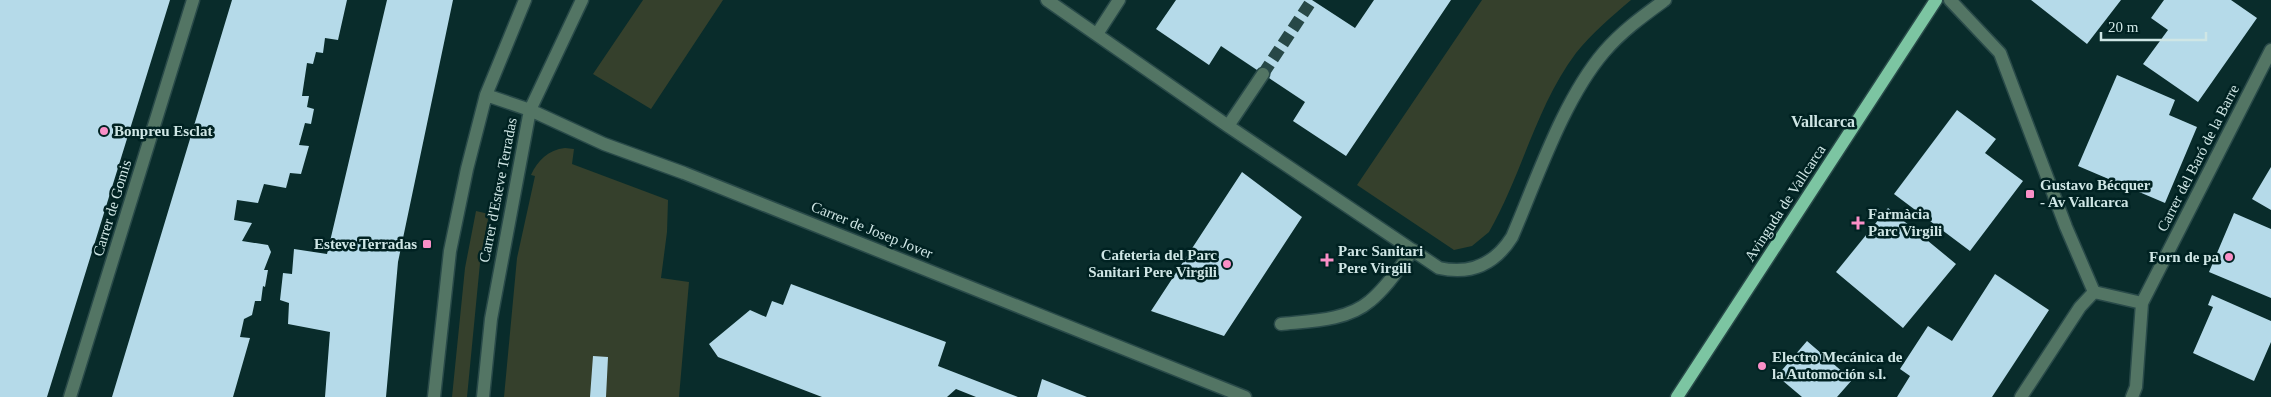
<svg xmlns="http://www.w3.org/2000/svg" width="2271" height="397" viewBox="0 0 2271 397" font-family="Georgia,serif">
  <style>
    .green { fill: #35402c }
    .building { fill: #b5dae9 }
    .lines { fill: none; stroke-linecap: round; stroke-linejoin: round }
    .minor-tunnel { stroke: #274847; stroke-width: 12; stroke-dasharray: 12 6; stroke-linecap: butt }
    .minor-casing { stroke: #294a49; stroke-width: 15 }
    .major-casing { stroke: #294a49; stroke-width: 15 }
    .minor { stroke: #537564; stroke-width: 12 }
    .major { stroke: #7cc5a2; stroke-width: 12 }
    .poi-dot { fill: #fa8fc7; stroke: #022; stroke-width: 2 }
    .labels { text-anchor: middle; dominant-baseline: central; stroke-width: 5; stroke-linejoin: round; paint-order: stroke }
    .poi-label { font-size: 15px; font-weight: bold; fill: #cfe6e5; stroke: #022; text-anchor: start }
    .street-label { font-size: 15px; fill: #cfe6e5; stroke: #022 }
    .neighbourhood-label { font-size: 16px; font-weight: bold; fill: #cfe6e5; stroke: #022 }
  </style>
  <rect width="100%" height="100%" fill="#092c2b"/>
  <path class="green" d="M643,0h80l-72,109 -58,-35z
    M1482,0h149c-20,17 -39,33 -55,53 -40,53 -54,122 -87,179l-17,14 -18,4 -97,-65z
    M565,148l9,1 -2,15 96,36 -1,32 -6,46 28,4 -10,115h-175l13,-139 18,-82 -4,-1c7,-15 17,-25 34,-27z
    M476,211l13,3 -9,49 -13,134h-15l13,-129z"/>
  <path class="building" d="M0,0h170l-123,397h-47z
    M232,0h115l-9,40 -13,-2 -2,15 -7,-1 -3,12 -6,-1 -5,33h7l-2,11 7,2 -3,15 -6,-1 -6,22 10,1 -8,28 -11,-1 -4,15 -22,-4 -6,19 -21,-3 -3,20 18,3 -10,18 26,4 3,7 -7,18h4l-3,17 -2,-1 -2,15h-6l-3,14 -8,4 -4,18 10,1 -17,59h-121z
    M387,0h66l-55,262 -12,135h-61l5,-65 -42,-8 1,-21 -9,-3 3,-27 9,1 2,-25 33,5z
    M1176,0h136l43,28 19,-28h77l-105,156 -53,-35 12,-19 -84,-56 -12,19 -53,-36z
    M2031,0h90l-34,44z
    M2164,0h67l26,18 -59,84 -55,-38 25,-34 -17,-12z
    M2117,75l58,25 -6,15 28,12 -32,76 -87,-37z
    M1957,110l39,29 -11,14 38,28 -53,70 -76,-57z
    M2271,167v43l-19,-11z
    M1242,172l60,45 -78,119 -73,-25z
    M1888,208l68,56 -53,64 -67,-56z
    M2234,213l37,16v69l-62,-26z
    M1995,274l54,36 -57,87h-95l13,-21 -10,-7 28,-43 24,15z
    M791,284l155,58 -8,24 80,31h-42l-20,-8 -9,8h-125l-104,-40 -9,-13 41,-34 16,7 6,-16 11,4z
    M2212,295l59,26v21l-17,39 -61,-28 20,-46 -5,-2z
    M1807,341l45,39 -15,17h-35l-25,-21z
    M593,356l15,1 -2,40h-16z
    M1042,379l45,18h-50z"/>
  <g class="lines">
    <path class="minor-tunnel" d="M1263,74l49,-74"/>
    <defs>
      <path id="minor" d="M1047,0l181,126 211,142c32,7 56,-4 73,-31 25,-58 51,-137 92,-185 18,-21 39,-36 61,-52
        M1950,0l50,53 66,174 28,65
        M1097,34l22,-34
        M486,95l44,15 74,34 80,29 561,224
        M1228,126l35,-52
        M2094,292l48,11
        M1281,324c28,-3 66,-3 89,-23 17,-14 30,-34 43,-51
        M70,397l123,-397
        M434,397l16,-146 17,-82 19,-74 39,-95
        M483,397l8,-78 39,-209 52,-110
        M2021,397l59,-90 14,-15
        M2132,397l4,-10 6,-84 129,-253"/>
      <path id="major" d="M1677,397l259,-397"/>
    </defs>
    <use href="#minor" class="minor-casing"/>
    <use href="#major" class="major-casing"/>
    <use href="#minor" class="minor"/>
    <use href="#major" class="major"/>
  </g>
  <g class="poi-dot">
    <circle cx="104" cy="131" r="5"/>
    <rect x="2025" y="189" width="10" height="10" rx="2.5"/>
    <path d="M1855.5 215.5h5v5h5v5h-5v5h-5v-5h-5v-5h5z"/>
    <rect x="422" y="239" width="10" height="10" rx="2.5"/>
    <circle cx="2229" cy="257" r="5"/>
    <path d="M1324.5 252.5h5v5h5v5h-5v5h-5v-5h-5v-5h5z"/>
    <circle cx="1227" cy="264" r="5"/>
    <circle cx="1762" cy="366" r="5"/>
  </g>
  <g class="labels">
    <g class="poi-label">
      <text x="114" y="131">Bonpreu Esclat</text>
      <text x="2040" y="185">Gustavo Bécquer<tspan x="2040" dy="17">- Av Vallcarca</tspan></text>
      <text x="1868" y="214">Farmàcia<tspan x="1868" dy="17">Parc Virgili</tspan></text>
      <text x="417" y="244" text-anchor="end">Esteve Terradas</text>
      <text x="1338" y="251">Parc Sanitari<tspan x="1338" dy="17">Pere Virgili</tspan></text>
      <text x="1217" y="255" text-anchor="end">Cafeteria del Parc<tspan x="1217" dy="17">Sanitari Pere Virgili</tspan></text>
      <text x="2219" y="257" text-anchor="end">Forn de pa</text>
      <text x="1772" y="357">Electro Mecánica de<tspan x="1772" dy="17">la Automoción s.l.</tspan></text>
    </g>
    <g class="street-label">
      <text transform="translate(2198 158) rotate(-63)">Carrer del Baró de la Barre</text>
      <text transform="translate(498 190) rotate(-79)">Carrer d'Esteve Terradas</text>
      <text transform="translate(1785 203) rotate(-57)">Avinguda de Vallcarca</text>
      <text transform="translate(112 208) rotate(-73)">Carrer de Gomis</text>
      <text transform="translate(872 230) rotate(22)">Carrer de Josep Jover</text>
    </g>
    <g class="neighbourhood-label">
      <text x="1823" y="121">Vallcarca</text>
    </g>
  </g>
  <path d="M2101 32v8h105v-8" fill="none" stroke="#cfe6e5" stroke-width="2.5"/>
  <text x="2108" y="32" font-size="15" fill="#cfe6e5" stroke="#002222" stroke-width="4" paint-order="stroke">20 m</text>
</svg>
